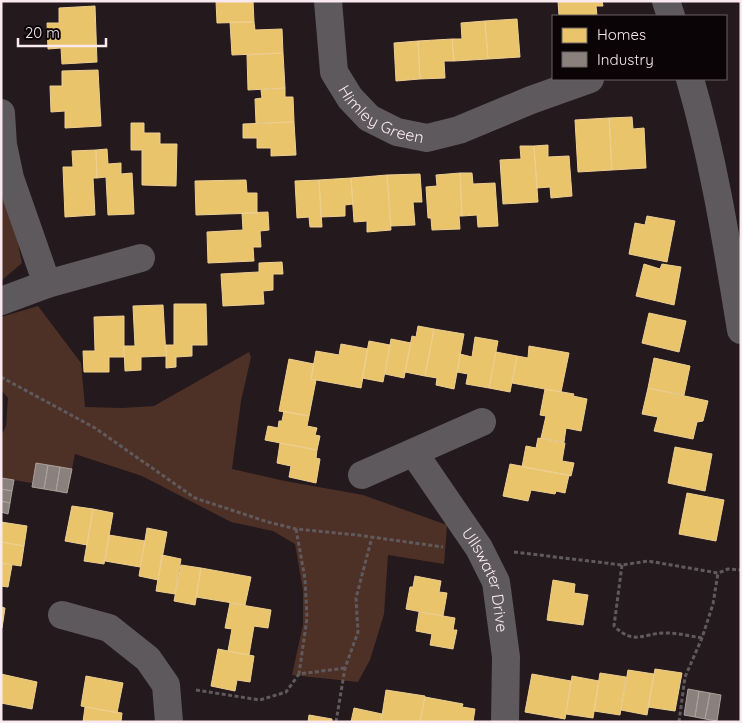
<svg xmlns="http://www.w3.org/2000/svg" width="742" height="723" viewBox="0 0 742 723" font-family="Quicksand,sans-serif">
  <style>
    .green { fill: #4e3126 }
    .homes { fill: #e9c46a; stroke: #eecf92 }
    .industry { fill: #8a817c; stroke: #aca09e }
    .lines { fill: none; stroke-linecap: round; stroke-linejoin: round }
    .path { stroke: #605a5d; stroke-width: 3; stroke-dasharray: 4 2.5; stroke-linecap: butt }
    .minor { stroke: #5d595c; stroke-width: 28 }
    .labels { text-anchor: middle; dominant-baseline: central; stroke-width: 5; stroke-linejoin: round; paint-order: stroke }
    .street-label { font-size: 16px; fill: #faeaef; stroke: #0b0406 }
  </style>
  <rect width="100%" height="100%" fill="#24191d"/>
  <path class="green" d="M1,178l15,56 6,29 -21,18z
    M38,306l43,57 4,44 37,1 32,-2 95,-54 2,5 -10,44 -9,68 53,12 78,14 84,30 -3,39 -56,-9 -4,59 -14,46 -12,22 -66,-7 11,-50v-35l-8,-46 -22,-13 -42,-9 -89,-46 -67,-22 -3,15 -36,-6 -4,20 -31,-5v-42l5,-10 2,-28 -7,-8v-73z"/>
  <path class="homes" d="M216,1h37l1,21 -37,1z
    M558,1h44l1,5h-7l1,10h-38z
    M95,6l2,56 -35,2 -1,-16 -13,1 -1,-26h12v-15z
    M517,19l3,38 -32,2 -3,-38z
    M485,21l3,38 -34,2 -2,-22h10l-1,-16z
    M230,22h24l1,8 27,-1 1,24 -51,2z
    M452,39l2,22h-10l1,17 -25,1 -2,-38z
    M418,41l2,38 -24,2 -2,-38z
    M283,53l2,35 -37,2 -1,-35z
    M98,70l3,56 -36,2v-17l-14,1 -1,-26h12v-15z
    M285,88v9h8l1,25 -38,1 -1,-24 7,-1 -1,-8z
    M632,117l1,12 11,-1 2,40 -34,2 -3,-52z
    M609,118l3,52 -34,2 -3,-52z
    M294,122l2,33 -25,1v-8h-14v-10h-14v-14z
    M131,123h13v10h16v11h17l-1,42 -34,-1v-35h-11z
    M548,145v12l21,-1 3,40 -21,2 -1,-11 -13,1 -3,-42z
    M520,146h14l4,56 -35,2 -3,-44 21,-1z
    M107,149l1,15 13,-1v11l11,-1 2,41 -26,1 -2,-38 -9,1 -1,-28z
    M96,150l1,28h-4l2,37 -30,2 -2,-50h10l-1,-16z
    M460,173l2,43h-3l1,13 -28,1 -1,-12h-3l-2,-31 11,-1 -1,-11z
    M460,173h12l1,11 22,-1 3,43 -20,1 -1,-12 -15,1z
    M420,174l2,28h-9l2,23 -24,1 -4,-51z
    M387,175l4,55 -24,2v-11l-13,1 -3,-44z
    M351,178l2,26 -8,1v11l-24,1 -2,-37z
    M246,180l1,13h10v20l-61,2 -1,-34z
    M319,180l3,47h-12l-1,-10 -12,1 -2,-37z
    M268,212l1,18 -9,1 1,16h-8l1,14 -46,2 -1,-31 36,-2 -1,-17z
    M647,216l28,5 -8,41 -38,-8 6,-31 10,2z
    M282,262l1,12h-10v16l-10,1 1,13 -41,2 -2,-32 38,-2v-9z
    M644,264l16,5 2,-5 19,3 -7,38 -38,-9z
    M174,304h32l1,41h-15v11l-16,1v10l-10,1v-23h8z
    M163,305l3,51 -25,1v13l-16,1 -1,-25h11l-2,-40z
    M649,313l37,8 -7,31 -37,-9z
    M124,316v41h-15v15h-25l-1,-21h12l-1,-34z
    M418,326l16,3 -9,47 -20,-4 7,-36 4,1z
    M434,329l30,5 -10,55 -18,-4 1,-7 -12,-2z
    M475,337l23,4 -9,47 -23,-4 2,-10 -11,-2 3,-18 12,3z
    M391,339l20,4 -7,35 -19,-4z
    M369,341l21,4 -7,37 -21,-4z
    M341,344l27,5 -7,39 -50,-9 5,-28 23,4z
    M529,346l40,7 -8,39 -49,-9 5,-27 11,2z
    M496,352l21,4 -7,36 -21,-4z
    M654,358l36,8 -6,29 -36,-7z
    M289,359l25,5 -3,15 5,1 -7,36 -30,-5z
    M648,388l60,13 -5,20 -6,1 -4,17 -39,-8 4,-14 -16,-3z
    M545,389l29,5 -1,2 14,3 -6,32 -15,-3 -2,14 -23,-4 5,-22 -6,-1z
    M284,411l25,5 -2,10 10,2 -2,7 5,1 -3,14 -52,-10 3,-14 10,2 1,-7h3z
    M538,438l27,5 -3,18 12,2 -3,13 -49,-9 4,-21 10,2z
    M280,443l37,7 -1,8 4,1 -4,24 -27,-6 2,-11 -14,-3z
    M675,447l37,7 -7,37 -37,-8z
    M510,464l59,11 -4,18 -9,-2 -1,3 -24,-4 -3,11 -25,-5z
    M687,493l37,7 -8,41 -37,-7z
    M72,506l21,3 -6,36 -22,-4z
    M93,509l20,4 -9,51 -20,-3z
    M1,522l26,4 -3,20 -23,-4z
    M147,528l20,4 -9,48 -19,-4z
    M109,535l36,6 -5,26 -35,-6z
    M1,542l23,4 -3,20 -20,-3z
    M162,555l19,4 -6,35 -19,-3z
    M1,563l11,2 -4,22 -7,-1z
    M181,565l20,3 -6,37 -21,-4z
    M201,568l50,9 -6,28 -49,-8z
    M415,576l26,5 -2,11 8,1 -4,23 -37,-7 4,-22h3z
    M553,580l22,4 -1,9 14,2 -5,30 -36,-5z
    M230,603l41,7 -3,18 -14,-2 -5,29 -21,-4 4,-22 -7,-1z
    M1,607l4,1 -3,20h-1z
    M419,612l36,6 -2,12h4l-4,19 -23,-4 2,-11 -16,-3z
    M218,649l36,7 -4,26 -13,-2 -2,11 -24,-5z
    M655,669l27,4 -7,38 -27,-4z
    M628,670l26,4 -7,41 -26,-5z
    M600,673l26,4 -6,38 -26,-4z
    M1,674l36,8 -5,27 -31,-6z
    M532,674l39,7 -6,38 -40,-7z
    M86,676l37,7 -6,30 -36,-7z
    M572,676l27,5 -6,37 -27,-4z
    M386,690l39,6 -5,26h-39z
    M425,697l38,7 -1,3 13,2 -2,13h-53z
    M85,707l37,6 -1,9h-38z
    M354,708l28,6 -1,8h-30z
    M309,715l23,4v3h-24z"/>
  <path class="industry" d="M36,463l12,2 -4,24 -12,-2z
    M48,465l12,2 -4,24 -12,-2z
    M60,467l12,2 -5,24 -11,-2z
    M1,478l13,2 -2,11 -11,-2z
    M1,489l11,2 -2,12 -9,-2z
    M1,501l9,2 -2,11 -7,-2z
    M688,689l11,2 -4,26 -11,-2z
    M699,691l11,2 -5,26 -10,-2z
    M710,693l11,2 -4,26 -12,-2z"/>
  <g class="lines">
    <path class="path" d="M1,377l94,51 100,70 73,24 28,7 61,6 86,12
      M296,529l9,50 2,39 -8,56 46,-6
      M514,552l108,13 26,-4 70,12 10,-4 13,1
      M622,565l-8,61c21,20 28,7 52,7 12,0 24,3 36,5
      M196,690l64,10 26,-8 13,-18
      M336,722l9,-54 13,-36 -2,-34 16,-61
      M679,722l6,-45 17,-39 11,-34 5,-31"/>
    <g class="minor">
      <path id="s1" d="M328,1l6,71 16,26 19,20 28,14 30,6 32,-8 72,-30 59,-21"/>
      <path d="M666,1l5,15"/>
      <path d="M690,79c24,82 37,166 51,251"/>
      <path d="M1,113l2,32 7,33 37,106"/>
      <path d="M1,301l46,-17 94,-26"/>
      <path id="s2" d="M414,453l65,95 17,34 10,75 -1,65"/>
      <path d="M362,475l120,-53"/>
      <path d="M62,615l47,13 39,31 18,26 3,37"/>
    </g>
  </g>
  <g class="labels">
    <g class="street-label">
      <text stroke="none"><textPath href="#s1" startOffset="138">Himley Green</textPath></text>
      <text stroke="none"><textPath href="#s2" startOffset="148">Ullswater Drive</textPath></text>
    </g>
  </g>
  <rect width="742" height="723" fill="none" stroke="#faeaef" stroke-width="5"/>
  <rect x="552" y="15" width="175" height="65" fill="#0b0406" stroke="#6b6063"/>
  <rect x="562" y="28" width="25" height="15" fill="#e9c46a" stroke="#6b6063"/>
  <text x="597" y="40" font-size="15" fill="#faeaef">Homes</text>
  <rect x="562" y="52" width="25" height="15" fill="#8a817c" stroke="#6b6063"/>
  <text x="597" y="65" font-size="15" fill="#faeaef">Industry</text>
  <path d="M18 38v8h88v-8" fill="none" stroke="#faeaef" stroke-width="2.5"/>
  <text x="25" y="38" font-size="15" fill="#faeaef" stroke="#0b0406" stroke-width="4" paint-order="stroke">20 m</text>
</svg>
